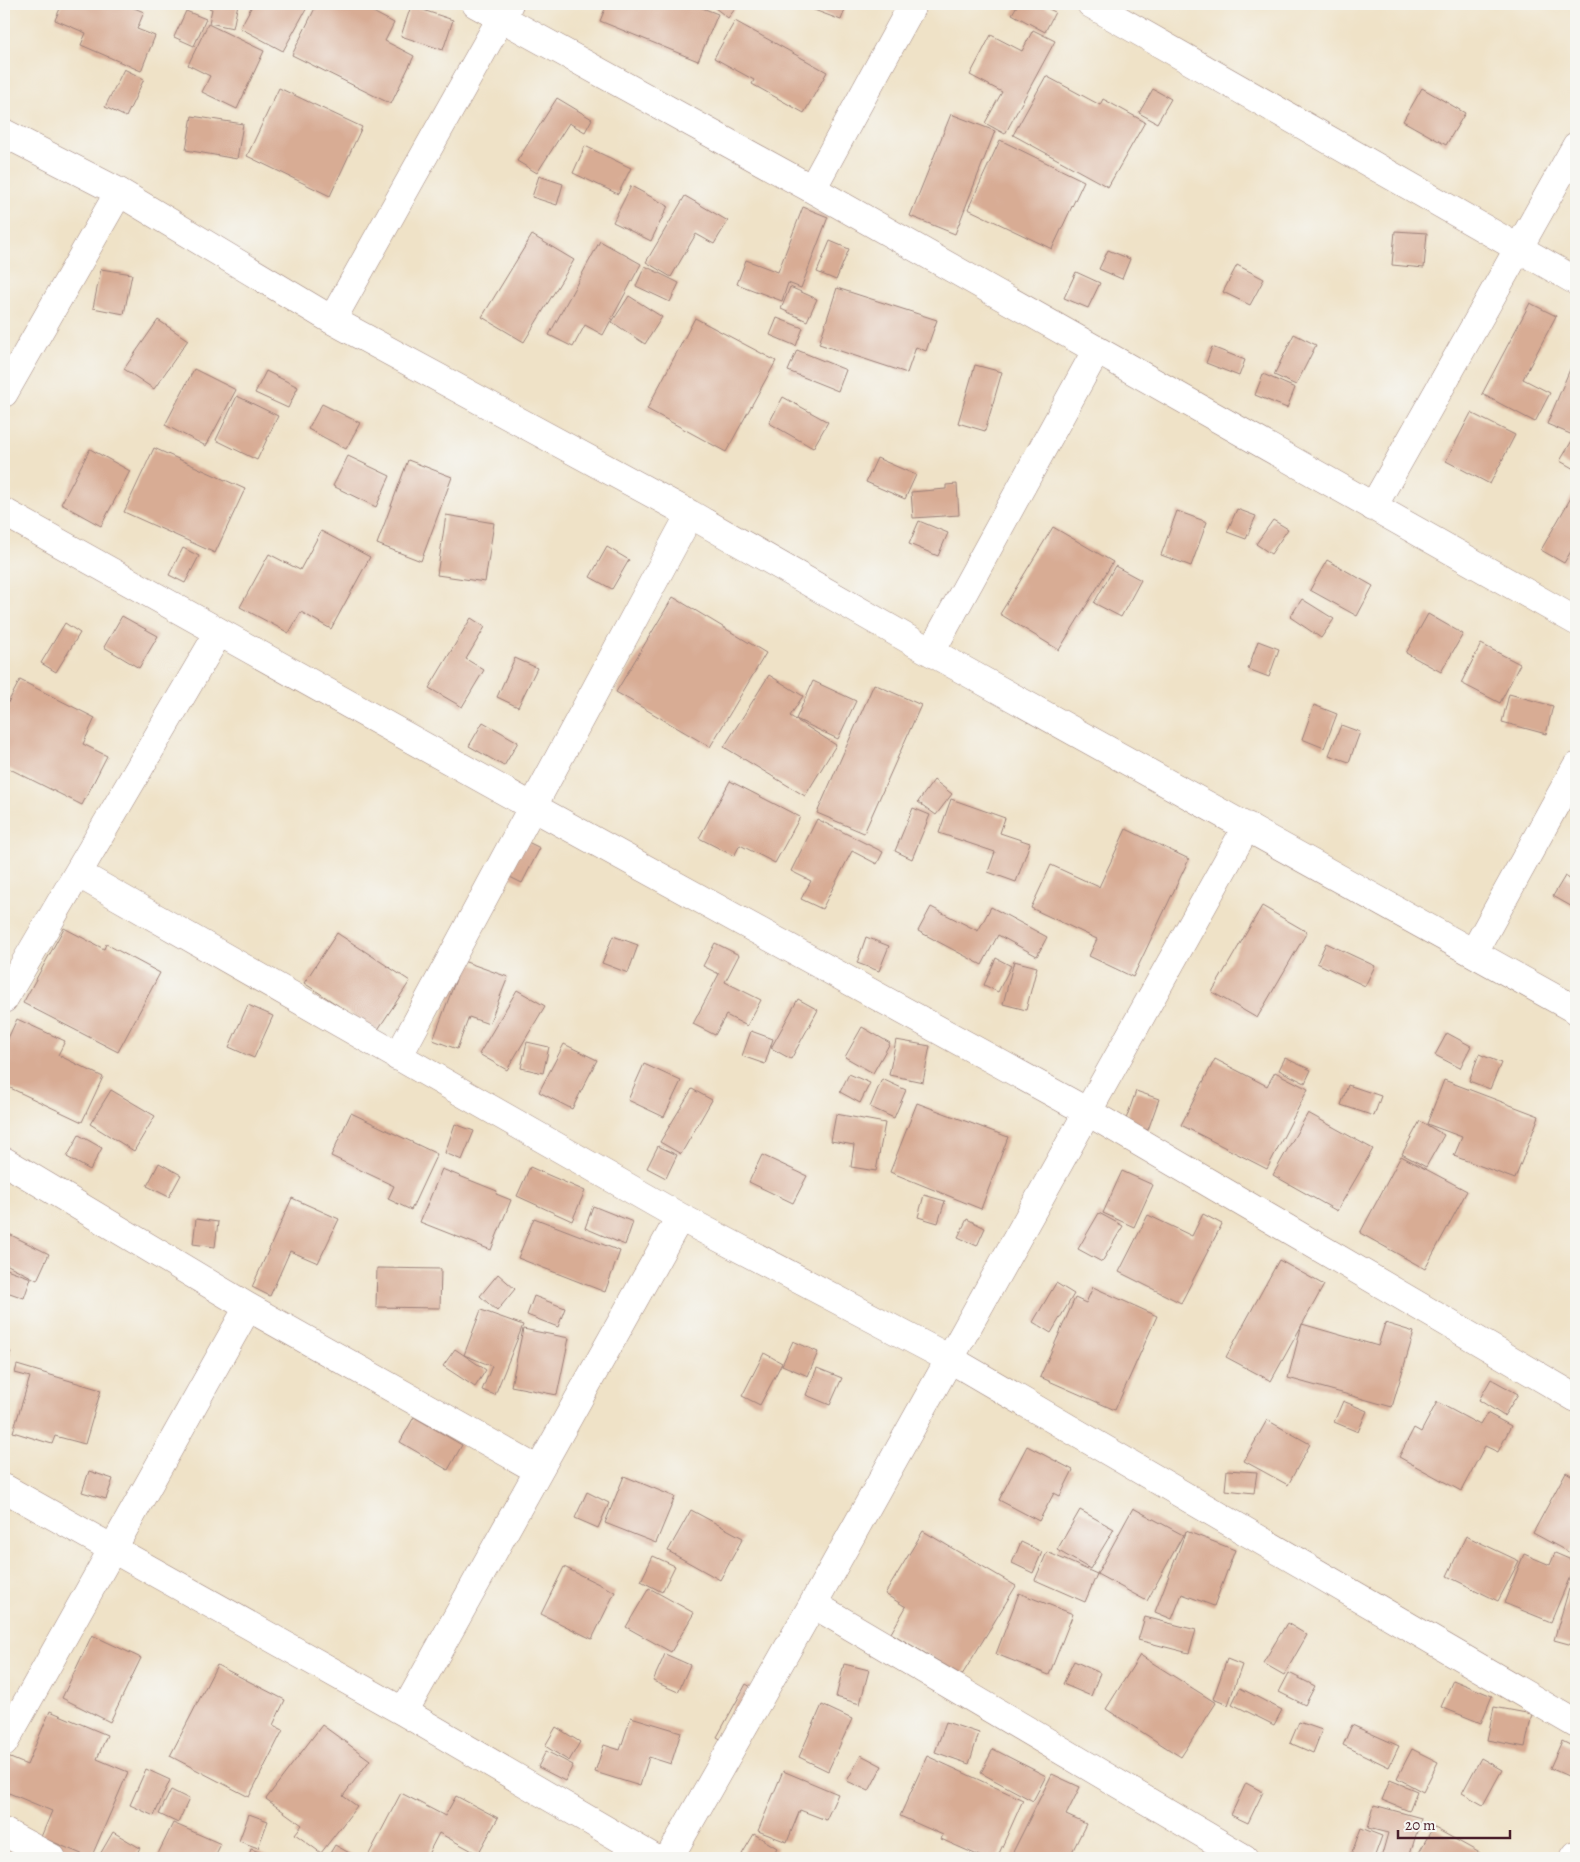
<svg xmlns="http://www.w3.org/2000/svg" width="1580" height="1862" viewBox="0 0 1580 1862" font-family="Alegreya,serif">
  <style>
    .building { fill: #d8ac94 }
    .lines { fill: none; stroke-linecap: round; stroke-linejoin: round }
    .minor-casing { stroke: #9c8079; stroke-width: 29 }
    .minor { stroke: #fff; stroke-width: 28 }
  </style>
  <rect width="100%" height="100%" fill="#f6f6f2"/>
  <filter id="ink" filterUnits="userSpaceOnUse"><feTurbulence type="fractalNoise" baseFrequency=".02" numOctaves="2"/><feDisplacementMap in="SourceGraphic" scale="10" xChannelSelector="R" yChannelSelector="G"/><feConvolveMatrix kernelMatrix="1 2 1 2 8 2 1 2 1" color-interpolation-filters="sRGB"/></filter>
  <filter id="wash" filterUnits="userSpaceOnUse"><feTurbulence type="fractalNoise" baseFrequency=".0096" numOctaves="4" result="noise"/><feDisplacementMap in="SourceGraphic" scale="20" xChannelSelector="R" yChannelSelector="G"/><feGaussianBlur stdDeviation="1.12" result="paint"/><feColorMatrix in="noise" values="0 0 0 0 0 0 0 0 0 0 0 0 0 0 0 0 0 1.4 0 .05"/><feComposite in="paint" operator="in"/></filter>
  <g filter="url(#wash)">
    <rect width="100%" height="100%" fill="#efe2c7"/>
    <g id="blocks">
      <path class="building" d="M62,4h62l20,8 -7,17 18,7 -14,35 -60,-26 5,-12 -31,-13z
        M193,4h45l-5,24 -24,-5 3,-14z
        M253,4h56l-26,47 -43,-23z
        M317,4h41l36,19 -9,18 29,15 -23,48 -99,-49z
        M607,4h85l26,10 -20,47 -98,-40z
        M710,4h29l-11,14z
        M798,4h49l-6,16z
        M1018,4h21l16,8 -10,20 -33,-18z
        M411,6l42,14 -10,30 -42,-14z
        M186,11l20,8 -12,27 -20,-9z
        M735,21l92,51 -23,41 -52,-29 2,-4 -40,-22z
        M208,24l56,27 -27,58 -35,-17 8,-16 -22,-11z
        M1033,30l22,11 -50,93 -20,-11 17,-31 -32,-17 21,-40 31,16z
        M124,69l20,10 -18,38 -21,-10z
        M1046,76l54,29 3,-6 42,23 -37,65 -95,-52z
        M279,88l83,39 -32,69 -83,-40z
        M1422,88l43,25 -19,32 -43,-24z
        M1153,89l18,10 -14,24 -18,-10z
        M557,98l35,21 -7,13 -16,-9 -32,50 -20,-12z
        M951,114l44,17 -40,103 -45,-18z
        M192,116l51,8 -6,35 -51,-9z
        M1000,140l84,41 -32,68 -84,-40z
        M585,146l46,22 -13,26 -45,-21z
        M539,176l24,8 -6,21 -25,-8z
        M631,186l37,20 -17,35 -38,-19z
        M685,196l43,25 -14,23 -18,-10 -25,43 -25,-15z
        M803,207l25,10 -27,71 -13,-5 -6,18 -45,-17 9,-24 32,12z
        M1395,231l32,2 -3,35 -32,-3z
        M532,235l42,25 -50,82 -42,-25z
        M600,241l41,23 -38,71 -18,-10 -12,22 -24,-12z
        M830,241l19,8 -13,31 -19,-8z
        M1108,250l22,9 -8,20 -23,-10z
        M1237,265l27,14 -14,26 -27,-13z
        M645,266l34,17 -9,19 -34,-16z
        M101,269l31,5 -8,40 -31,-6z
        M1076,272l24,11 -12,25 -24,-10z
        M790,287l27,12 -10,22 -26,-12z
        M837,288l100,32 -11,31 -10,-4 -9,26 -88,-29z
        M629,296l33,21 -17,27 -33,-22z
        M1530,303l26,13 -33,63 27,14 -15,29 -53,-28z
        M695,318l81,43 -50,91 -79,-43z
        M777,318l26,10 -7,18 -26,-11z
        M158,320l30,20 -34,49 -30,-20z
        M1294,334l22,11 -20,40 -22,-10z
        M1212,347l33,13 -6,16 -33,-13z
        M797,350l49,20 -8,21 -50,-20z
        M1576,355v77l-1,4 -28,-12z
        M975,365l27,7 -17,59 -27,-8z
        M194,369l42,21 -30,56 -41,-21z
        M266,371l32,16 -10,21 -33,-15z
        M1263,374l32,14 -8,20 -32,-13z
        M237,396l41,20 -21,44 -41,-20z
        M783,397l45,25 -15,26 -44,-25z
        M322,404l38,19 -14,26 -38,-20z
        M1471,413l44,22 -25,49 -44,-23z
        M1573,439l3,2v29l-16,-9z
        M154,448l91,41 -30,64 -91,-41z
        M90,449l40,22 -29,55 -40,-22z
        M348,456l42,20 -14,31 -43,-21z
        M877,458l39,17 -11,24 -39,-17z
        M408,460l44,17 -31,84 -44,-17z
        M957,484l2,31 -46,3 -2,-26 35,-3v-4z
        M1576,489v54l-12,20 -23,-13z
        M1237,509l19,7 -10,23 -19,-7z
        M1177,511l30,11 -16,44 -30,-11z
        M446,515l48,8 -9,59 -48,-7z
        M1273,520l15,9 -17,25 -15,-10z
        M919,521l29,12 -10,23 -29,-12z
        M1053,527l60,35 -54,88 -59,-36z
        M321,531l49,26 -39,72 -30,-17 -12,21 -49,-26 29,-53 31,16z
        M607,547l22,13 -17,29 -22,-12z
        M183,548l16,8 -14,27 -16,-8z
        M1327,560l46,26 -16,30 -47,-26z
        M1115,566l26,14 -20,37 -27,-14z
        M673,597l93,56 -56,94 -94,-55z
        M1302,599l32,20 -13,19 -31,-21z
        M1428,614l35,20 -22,38 -35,-19z
        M122,616l36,20 -19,32 -35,-21z
        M471,618l14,9 -19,32 18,11 -22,37 -33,-19z
        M65,623l15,10 -24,39 -15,-9z
        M1258,641l21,8 -10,28 -21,-8z
        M1481,644l39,20 -20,39 -39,-20z
        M515,658l22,10 -19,39 -21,-10z
        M769,675l34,21 -13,20 46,29 -31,51 -81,-49z
        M20,680l75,38 -12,26 24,12 -25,49 -78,-39v-56z
        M813,681l43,20 -18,38 -42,-20z
        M874,684l47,21 -57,128 -47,-20z
        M1509,694l44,12 -7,28 -44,-12z
        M1314,705l23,9 -13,34 -22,-9z
        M483,722l35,20 -14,24 -35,-20z
        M1341,725l19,7 -11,30 -20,-7z
        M934,780l18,14 -16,21 -18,-13z
        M730,781l70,36 -25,46 -35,-18 -6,11 -35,-18z
        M951,799l54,19 -5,15 30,10 -14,39 -28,-10 7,-20 -56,-19z
        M913,808l17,7 -18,44 -17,-8z
        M817,819l66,33 -6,12 -25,-13 -30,58 -21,-10 10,-18 -20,-10z
        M1126,829l63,30 -56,118 -44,-21 8,-17 -66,-31 20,-43 48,22z
        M520,838l20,10 -18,35 -20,-10z
        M1565,876l11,7v26l-23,-13z
        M1262,906l45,26 -50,86 -45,-26z
        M931,907l47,24 13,-24 56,30 -10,19 -39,-21 -16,30 -64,-34z
        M64,928l40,21 2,-5 54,29 -42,79 -95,-49z
        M337,933l73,48 -33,50 -73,-48z
        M613,936l25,9 -10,28 -26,-10z
        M866,937l23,9 -10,25 -22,-8z
        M715,943l24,12 -14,27 36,18 -14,26 -21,-11 -11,20 -22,-11 26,-50 -16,-8z
        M1326,943l49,23 -10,20 -48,-23z
        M996,958l15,8 -13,26 -14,-7z
        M463,961l45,16 -19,47 -20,-7 -12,32 -24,-9z
        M1014,961l23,6 -11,43 -23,-6z
        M517,990l28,16 -38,64 -28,-16z
        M798,999l20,11 -27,49 -20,-11z
        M248,1005l25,11 -19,42 -25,-11z
        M17,1019l48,22 -7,14 45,22 -21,45 -78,-37v-38z
        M862,1027l28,16 -17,30 -28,-16z
        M751,1031l22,8 -8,25 -23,-8z
        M1447,1033l24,13 -11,22 -25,-13z
        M896,1040l34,6 -7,36 -34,-7z
        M527,1042l22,5 -6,26 -22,-5z
        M564,1044l33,16 -25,49 -33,-17z
        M1479,1054l22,9 -11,26 -21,-8z
        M1285,1058l26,12 -6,13 -26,-13z
        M1215,1059l52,27 8,-14 33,17 -41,80 -86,-44z
        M644,1064l37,17 -17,36 -36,-17z
        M849,1074l21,9 -10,20 -20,-11z
        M882,1079l24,11 -12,28 -24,-11z
        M1444,1080l95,36 -24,63 -61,-23 8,-19 -35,-13z
        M1348,1085l33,11 -7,20 -33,-11z
        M692,1089l20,11 -31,54 -21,-12z
        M111,1090l44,26 -21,35 -44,-27z
        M1136,1091l23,8 -11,31 -23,-8z
        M917,1103l91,34 -27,72 -91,-37z
        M351,1113l86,41 -26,56 -23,-11 6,-13 -63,-30z
        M1308,1113l65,36 -36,62 -64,-36z
        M836,1114l49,9 -9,48 -25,-4 3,-22 -23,-4z
        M1420,1121l24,14 -18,32 -24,-13z
        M455,1124l19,7 -12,29 -17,-7z
        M79,1135l23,13 -12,22 -23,-13z
        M658,1146l19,9 -11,23 -19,-10z
        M762,1155l45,21 -14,27 -44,-21z
        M1401,1156l66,35 -42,78 -65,-36z
        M159,1163l22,12 -12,22 -22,-11z
        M530,1167l55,24 -13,30 -55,-25z
        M442,1169l55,22 -1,3 15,6 -20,50 -71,-28z
        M1122,1171l31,14 -19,42 -31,-14z
        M924,1195l21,6 -7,22 -20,-6z
        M292,1198l47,21 -21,44 -28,-12 -20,45 -18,-9z
        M593,1206l40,16 -8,23 -40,-17z
        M1099,1213l24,13 -21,36 -24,-13z
        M1203,1214l19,10 -41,79 -62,-31 29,-57 44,21z
        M534,1218l86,33 -15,41 -87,-34z
        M196,1219l22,3 -3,25 -22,-3z
        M967,1219l18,9 -8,18 -19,-9z
        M5,1232l44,22 -12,26 -33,-17z
        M1279,1260l45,25 -53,96 -45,-24z
        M4,1268l27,10 -7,20 -20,-7z
        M377,1268l64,1 -1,39 -64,-1z
        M498,1274l17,15 -18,22 -17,-15z
        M1056,1283l18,11 -23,39 -18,-11z
        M1093,1287l64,29 -42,94 -75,-33 35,-79 11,5z
        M534,1296l31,12 -7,19 -31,-12z
        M481,1310l42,15 -28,70 -13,-5 10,-24 -28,-11z
        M1385,1323l29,9 -22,75 -104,-29 14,-54 76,22z
        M523,1329l46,9 -12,57 -46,-9z
        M793,1341l25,11 -10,24 -26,-11z
        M4,1348l7,4 -7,12z
        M455,1349l31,21 -11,17 -32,-21z
        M764,1353l18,10 -22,42 -18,-9z
        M17,1365l84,25 -16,54 -30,-8 -3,8 -39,-12 17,-55 -15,-4z
        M817,1368l25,10 -12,27 -24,-10z
        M1491,1379l27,15 -14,22 -25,-16z
        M1343,1401l24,10 -9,21 -24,-10z
        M1437,1402l43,23 7,-12 24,13 -13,26 -13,-6 -24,45 -62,-34 15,-29 7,4z
        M414,1417l48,28 -14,25 -48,-28z
        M1267,1420l43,24 -22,41 -44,-24z
        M1027,1446l46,24 -13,26 -6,-3 -15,28 -40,-21z
        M1227,1470l30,2 -3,21 -29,-3z
        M89,1471l24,8 -7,20 -24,-7z
        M1566,1472l10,6v64l-6,11 -37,-20z
        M624,1476l51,21 -19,46 -51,-20z
        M587,1492l22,11 -11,25 -23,-10z
        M1133,1508l50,27 -36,66 -50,-27 -12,28 -50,-22 12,-28 50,22z
        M691,1510l52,28 -23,42 -52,-29z
        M1080,1510l34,19 -24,40 -33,-19z
        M923,1531l93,55 -54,89 -71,-42 15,-26 -21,-13z
        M1186,1531l49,19 -21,56 -32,-12 -10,25 -17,-7z
        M1466,1536l53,25 -21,40 -51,-25z
        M1021,1542l21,10 -9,21 -21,-10z
        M1555,1553l21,9 -25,60 -47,-19 20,-49 26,11z
        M653,1556l22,10 -13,26 -21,-11z
        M564,1567l51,25 -23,47 -51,-25z
        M649,1588l45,25 -23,39 -45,-25z
        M1569,1589l7,2v55l-22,-6z
        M1019,1593l54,21 -24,61 -53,-21z
        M1145,1617l51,13 -7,23 -51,-13z
        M1287,1623l20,12 -23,40 -21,-12z
        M92,1635l49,23 -31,64 -48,-24z
        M665,1654l25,11 -12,27 -25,-11z
        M1140,1655l76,48 -35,54 -75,-48z
        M1227,1659l15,6 -14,40 -15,-6z
        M1074,1661l26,12 -9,23 -28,-12z
        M844,1664l25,6 -9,34 -24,-7z
        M217,1665l68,35 -12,25 10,5 -34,67 -79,-41z
        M1289,1673l26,13 -10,19 -26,-13z
        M1453,1680l39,16 -11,27 -40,-16z
        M746,1684l12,7 -29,53 -12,-7z
        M1240,1688l42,22 -8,15 -42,-21z
        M822,1705l30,14 -24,52 -29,-14z
        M1494,1707l38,7 -7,33 -38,-7z
        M50,1711l57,24 -10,24 31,13 -37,86 -50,-21 11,-26 -48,-20v-23l4,-11 19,8z
        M631,1717l50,15 -10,32 -22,-7 -9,29 -45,-14 9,-27 16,5z
        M946,1722l33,11 -10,31 -34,-12z
        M1299,1722l23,8 -9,23 -23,-10z
        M322,1725l48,35 -27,36 14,10 -36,47 -26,-19 7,-9 -36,-26z
        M1352,1725l47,21 -10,21 -46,-22z
        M556,1727l24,15 -11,19 -24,-15z
        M1562,1741l14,7v10l-8,18 -18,-8z
        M993,1749l53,27 -13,25 -52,-28z
        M1412,1749l26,13 -15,30 -26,-14z
        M546,1751l27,14 -8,16 -27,-14z
        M861,1755l21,11 -13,25 -22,-10z
        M927,1756l96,44 -26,58h-13l-43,-19 2,-4 -43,-19z
        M1481,1758l21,12 -19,35 -21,-12z
        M146,1769l24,11 -16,36 -24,-11z
        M783,1771l55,23 -12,26 -26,-10 -13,32 -29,-11z
        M1052,1774l28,13 -14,28 20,9 -17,34h-59z
        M1390,1780l27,11 -8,20 -27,-11z
        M1246,1783l17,9 -15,31 -17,-8z
        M171,1790l18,9 -11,24 -19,-9z
        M401,1793l44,23 11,-20 42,22 -20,36 -39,-21 -13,25h-54l-4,-2z
        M1374,1805l47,13 -12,40h-28l7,-25 -20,-5z
        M249,1814l19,7 -10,27 -19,-7z
        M173,1823l48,21 -7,14h-58z
        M1433,1827l54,30 -71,1z
        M1361,1828l21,8 -8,22h-24z
        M113,1832l27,16 -6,10h-30l-5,-2z
        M754,1834l23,14 -6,10h-23l-6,-4z
        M335,1845l18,10 -2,3h-24z
        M251,1849l24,9h-27z"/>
    </g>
  </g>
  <g filter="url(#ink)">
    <use href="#blocks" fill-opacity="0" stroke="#9c8079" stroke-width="1"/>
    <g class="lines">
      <defs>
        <path id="minor" d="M476,4l336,185 764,432
          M1091,4l485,277
          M4,133l115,59 213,128 358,194 241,138 645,358
          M812,189l101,-185
          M332,320l177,-316
          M4,393l115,-201
          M1373,507l203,-361
          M4,512l529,295 555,305 488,286
          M931,652l165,-301
          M79,874l601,343 270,142 626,365
          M1474,952l102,-185
          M4,999l215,-367
          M398,1057l292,-543
          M4,1161l244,146 290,163
          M4,1488l400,224 250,146
          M813,1604l431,254
          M404,1712l276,-495
          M4,1743l244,-436
          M4,1832l48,26
          M669,1858l144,-254 434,-778
          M1574,1858l2,-3"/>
      </defs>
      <use href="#minor" class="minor-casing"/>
      <use href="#minor" class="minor"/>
    </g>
  </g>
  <rect width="1580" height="1862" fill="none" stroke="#f6f6f2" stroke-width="20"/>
  <path d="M1398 1830v8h112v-8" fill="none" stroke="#4a1f2b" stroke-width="2.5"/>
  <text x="1405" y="1830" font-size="15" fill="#4a1f2b" stroke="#f6f6f2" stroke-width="4" paint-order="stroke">20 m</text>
</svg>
